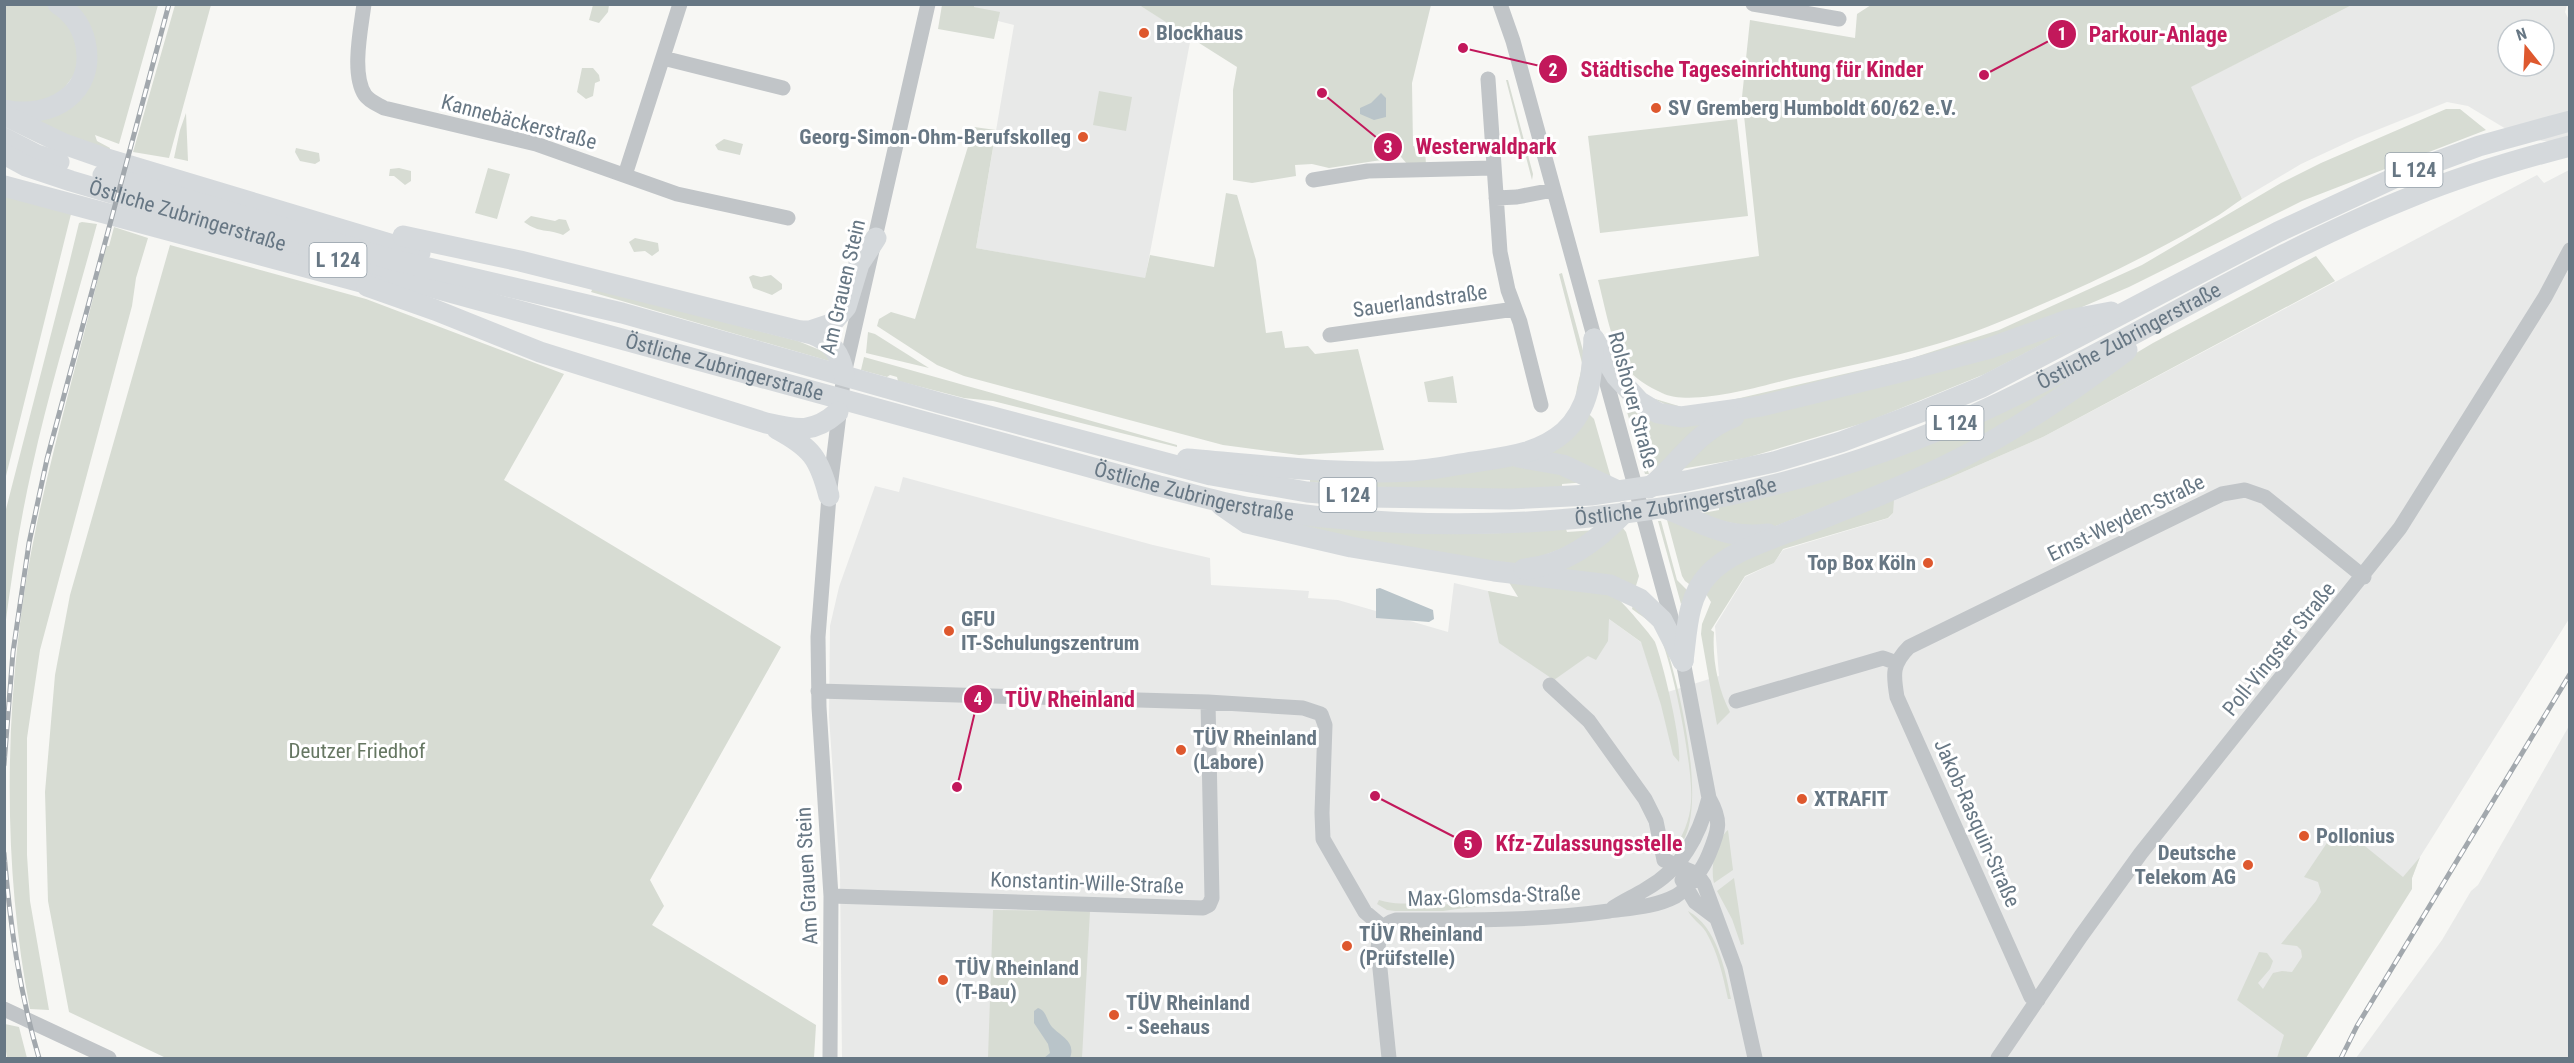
<svg xmlns="http://www.w3.org/2000/svg" width="2574" height="1063" viewBox="0 0 2574 1063" font-family="'Roboto Condensed',sans-serif">
  <style>
    .built { fill: #e8e9e8; fill-rule: evenodd }
    .green { fill: #d7dcd3 }
    .water { fill: #b9c4c9 }
    .lines { fill: none; stroke-linecap: round; stroke-linejoin: round }
    .minor { stroke: #c1c5c8; stroke-width: 15 }
    .highway { stroke: #d5d9dc; stroke-width: 21 }
    .rail-casing { stroke: #a2a8ad; stroke-width: 5 }
    .rail { stroke: #fff; stroke-width: 3; stroke-dasharray: 9; stroke-linecap: butt }
    .poi-dot { fill: #de582e; stroke: #fff; stroke-width: 2 }
    .labels { text-anchor: middle; dominant-baseline: central; stroke-width: 6; stroke-linejoin: round; paint-order: stroke }
    .shield { fill: #fff; stroke: #95a0a9; stroke-width: 1.5 }
    .shield-label { font-size: 20px; font-weight: bold; fill: #677784 }
    .poi-label { font-size: 21px; font-weight: bold; fill: #677784; stroke: #fff; text-anchor: start }
    .street-label { font-size: 21px; fill: #677784; stroke: #fff }
    .park-label { font-size: 21px; fill: #667762; stroke: #fff }
    .leader { fill: none; stroke: #c2185b; stroke-width: 2 }
    .callout-dot { fill: #c2185b; stroke: #fff; stroke-width: 2 }
    .mark-label { font-size: 18px; text-anchor: middle; font-weight: bold; fill: #fff }
    .callout-label { font-size: 22px; text-anchor: middle; font-weight: bold; fill: #c2185b; stroke: #fff; stroke-width: 6; stroke-linejoin: round; paint-order: stroke }
  </style>
  <rect width="100%" height="100%" fill="#f7f7f4"/>
  <path class="built" d="M974,4l165,1 52,32 -46,242 -169,-31 38,-223 -16,-4 1,-8 -26,-6z
    M2352,5h215l-2,7 5,10 -1,122 -48,-6 -53,-32 -21,-4 -90,36 -56,26 -59,35 -52,-112zM2508,30h36v36h-36z
    M2569,170v449l-149,238 -8,21 -118,180h-1452l-2,-185 -11,-156 1,-91 9,-39 36,-101 24,6 4,-15 250,68 57,13 1,27 98,6 -1,7 30,2 110,32 6,-49 155,36 33,24 16,52 61,-19 -4,-50 30,-49 29,-14 9,-13 106,-32 4,-5v-13l54,-21 96,-42 494,-262 7,8z
    M2569,726v332h-213l86,-118 29,-49 7,-6z"/>
  <path class="green" d="M5,5c12,0 30,-4 42,0 27,9 28,38 33,62l-26,35 -49,2z
    M69,5h89l-39,139 -24,-9 2,6 13,7 -1,5 -86,-34 61,-31z
    M175,5h36l-42,153 -36,-6z
    M593,5h16l-1,7 -9,11 -10,-3z
    M942,5h32v2l26,5 -6,27 -56,-10z
    M1139,5h292l-19,78 1,63 12,3 1,16h-18l-7,-8 -72,11 -17,-4 -17,1 1,11 -44,7 -19,-3v-90l4,-23z
    M1871,5v-1l481,1 -161,82 51,112c-8,5 -15,11 -23,16 -73,43 -153,81 -232,112 -64,25 -131,37 -197,52 -31,8 -100,28 -128,14 -13,-6 -29,-15 -36,-27 -15,-22 -21,-60 -28,-86l161,-24 -17,-159 8,-77 105,18 2,-24z
    M582,68h11l6,7 1,6 -5,2 -2,13 -7,3 -9,-7z
    M1506,80h2l25,94 -1,6z
    M1099,91l33,6 -6,34 -33,-6z
    M2446,109h14l26,21 -184,71 -173,86 -68,29 -47,16 -200,54 -133,26 -29,-14 30,9 45,-6 182,-42 90,-29 143,-65 139,-82 40,-20z
    M186,113l2,48 -14,-3 6,-28z
    M1737,119l11,97 -148,17 -12,-97z
    M974,127l22,3 -20,118 169,30 5,-23 64,12 12,-74 11,2 19,65 10,73 16,-2 3,17 23,-2 7,8 43,-5 26,101 -85,5 -76,-10 -259,-69 -27,-11 -60,-39 2,-7 12,-7 24,7z
    M724,139l19,5 -3,11 -22,-5 -3,-5z
    M296,148l23,5 1,8 -5,3 -15,-3 -5,-9z
    M399,168l12,3v10l-6,4 -11,-9h-5l1,-7z
    M488,168l22,6 -13,45 -22,-6z
    M5,191l67,19 -67,270z
    M531,216l24,5 4,-2 7,1 4,10 -7,5c-17,-7 -22,-1 -39,-13z
    M82,222l15,2c-22,82 -47,162 -65,244 -12,53 -20,106 -27,159v-114l64,-249 10,-41z
    M114,227l34,11 -12,40 -4,28 -92,344 -13,88v117l3,46 19,109 -19,-1c-30,-153 -26,-333 7,-486 20,-93 47,-185 69,-277h3z
    M635,238l23,5 1,8 -7,5 -7,-5 -11,1 -5,-10z
    M170,245l196,54 198,75 -60,106 277,167 -131,233 14,26 -12,19 164,100 -2,33h-648l-97,-46 -21,-111 -3,-109 10,-117 15,-80z
    M2316,256l19,25 -292,156 -96,42 -53,21 -1,13 -5,5 -105,31 -9,14 -29,13 -34,54 3,2c-2,27 4,57 16,80l-13,13 -16,-91 1,-10 9,-22 -5,-8 12,-23 174,-73 261,-155z
    M1562,273l23,85 -8,42c-3,-11 5,-25 5,-37l-23,-89z
    M753,275l8,2 10,-2 11,9v5l-10,6 -19,-7 -4,-11z
    M593,288l205,53 29,12 9,10 -245,-71z
    M2089,320l-104,54 -118,48 -121,36 -71,12 65,-52z
    M868,332l7,2 54,34 -63,-15z
    M864,357l313,88v2l-184,-46 -29,-3 -66,-17 -1,-4 -7,-2 -3,2 -26,-7z
    M1453,376l4,27 -29,-1 -4,-20z
    M2066,381l1,1 -108,72 -188,74 -9,1 -70,-14 27,-5v-3z
    M1623,398l16,11 -6,18 16,47h-4z
    M1586,411l8,8 17,59 -52,-19 -11,-10z
    M1644,412l62,9 -52,49 -14,-44z
    M1520,463l67,19 -25,2v3c-81,6 -172,3 -252,-5v-2z
    M1269,519l164,15 70,-1 63,-4 1,3 29,-2 -14,11 -64,24 -96,-11z
    M1667,520l74,19 -48,48 -8,-6 -3,-5z
    M1658,521h3l16,59 13,13 -9,11z
    M1622,527l4,5 13,44 -4,13 -83,-21z
    M1507,579c31,4 61,6 91,14 5,1 13,1 18,4 5,3 36,39 39,45 8,21 27,99 24,120l-6,-7 -12,-50 -20,-63 -32,-23 -1,22 -12,19 -8,-4 -34,24 -55,-37 -11,-52 30,6z
    M1634,600c14,10 25,24 30,40 14,40 51,188 8,213 10,-16 18,-32 19,-51 3,-31 -19,-146 -34,-172 -6,-9 -16,-14 -25,-21z
    M2339,825l64,52 17,-20 -8,21v11l-106,169h-29l7,-23 -47,-35 22,-48 8,1 6,8 -3,8 -12,14 5,6 10,-16 9,-2 10,1 10,-15 -1,-7 -4,-4 -16,-2 35,-43 5,-9 -3,-10 -14,-5z
    M1728,830l5,40 -19,13c-4,-15 2,-43 14,-53z
    M1734,878l10,66 -3,1 -9,-26 -15,-28z
    M1379,900c15,5 28,3 44,4 22,1 39,0 62,-2l1,3 -43,6h-48l-8,-1 -10,-6z
    M993,910l97,1 -8,147h-94z
    M1688,911c29,16 37,58 43,88h-3c-5,-23 -10,-46 -22,-67 -5,-8 -15,-14 -18,-21z
    M5,1024l14,3 8,31h-20l-2,-13z"/>
  <path class="water" d="M1381,93l5,5v19l-12,3 -14,-6v-6l11,-5z
    M1380,588l53,22 1,9 -5,3 -53,-4v-29z
    M1038,1008c9,3 8,12 14,19 10,10 24,15 18,31h-26l6,-5 -2,-9 -14,-21v-12z"/>
  <g class="lines">
    <path class="minor" d="M364,4c-3,24 -13,70 1,91 4,6 12,9 19,13l152,36 141,50 111,24
      M1753,4l86,15
      M663,58l120,30
      M1488,79l12,173 8,38 12,32 21,83
      M625,175l55,-171
      M1313,180l55,-9 125,-3
      M1496,198l21,-1 36,-7
      M1330,335l185,-26
      M1550,685l39,36 56,78 11,22 8,39 33,14 7,10 31,84 20,90
      M818,691l390,11 95,6 18,6 4,11 -3,88 1,26 42,73 18,15
      M1736,701l147,-43 14,5
      M1682,880l13,22 20,15
      M831,896l372,12 6,-3 3,-7 -4,-196
      M1613,908c10,-7 22,-12 33,-19 36,-20 53,-53 63,-91
      M2038,1000l-7,-3 -134,-300c-4,-23 -5,-33 12,-50l313,-153 23,-4 20,7 99,80
      M4,1009l105,49
      M830,1058l1,-162 -12,-189 -1,-70 11,-141 15,-122 84,-370
      M1389,1058l-11,-109c1,-14 3,-25 18,-29 71,0 142,1 213,-9 23,-3 46,-4 67,-15 14,-9 27,-27 33,-42 10,-24 13,-33 0,-56l-26,-137 -170,-620 -13,-37
      M1998,1058l83,-122 60,-83 259,-325 145,-231 25,-47"/>
    <g class="highway">
      <path d="M4,110c47,10 93,-17 81,-69 -4,-16 -13,-28 -27,-37"/>
      <path d="M4,115l60,29 40,14 316,95"/>
      <path d="M4,138l33,17 22,7"/>
      <path id="s1" d="M4,154l22,12 45,15 320,95 768,210c29,7 58,16 87,21 252,40 514,9 745,-100 142,-67 276,-153 422,-211 51,-21 103,-36 157,-50"/>
      <path d="M103,175l291,85 228,53 318,90 271,72 96,17 60,5 143,2 81,-4 95,-14 88,-19 67,-20 85,-32 56,-23 296,-155 125,-58 76,-28 91,-25"/>
      <path d="M4,186l376,101"/>
      <path d="M403,236l117,25 292,73c20,8 28,19 32,40"/>
      <path d="M367,286l68,24 105,42 226,71c31,7 47,11 72,-11"/>
      <path d="M802,331h8l21,-7 15,-17 13,-43 17,-26"/>
      <path d="M1594,339l22,37 24,26 18,11 23,4 80,-11 139,-34 90,-24 78,-28 43,-8"/>
      <path d="M777,429c35,19 42,29 52,67"/>
      <path d="M1518,457l45,8 55,26"/>
      <path d="M1187,459c75,6 149,16 224,12 21,-1 42,-6 63,-9 32,-5 65,-8 90,-30 27,-25 28,-59 30,-93"/>
      <path d="M1649,488c31,-25 46,-56 85,-71"/>
      <path d="M1221,505l26,18 104,24 143,24 116,14 30,14 22,21 21,41"/>
      <path d="M1664,508c41,15 57,31 104,26"/>
      <path d="M1524,569c42,-4 73,-28 101,-57"/>
      <path d="M1683,661c4,-29 4,-64 25,-86 22,-24 59,-34 88,-46 52,-21 105,-41 155,-66 63,-31 120,-71 176,-113"/>
    </g>
    <defs>
      <path id="rail" d="M4,765l9,-113 16,-109 18,-84 122,-455
        M4,853c6,70 15,138 35,205
        M2341,1058l16,-32 213,-352"/>
    </defs>
    <use href="#rail" class="rail-casing"/>
    <use href="#rail" class="rail"/>
  </g>
  <g class="poi-dot">
    <circle cx="1144" cy="33" r="6"/>
    <circle cx="1656" cy="108" r="6"/>
    <circle cx="1083" cy="137" r="6"/>
    <circle cx="1928" cy="563" r="6"/>
    <circle cx="949" cy="631" r="6"/>
    <circle cx="1181" cy="750" r="6"/>
    <circle cx="1802" cy="799" r="6"/>
    <circle cx="2304" cy="836" r="6"/>
    <circle cx="2248" cy="865" r="6"/>
    <circle cx="1347" cy="946" r="6"/>
    <circle cx="943" cy="980" r="6"/>
    <circle cx="1114" cy="1015" r="6"/>
  </g>
  <g class="labels">
    <g class="shield">
      <rect x="2385.5" y="153" width="57" height="34" rx="4.5"/>
      <rect x="309.5" y="243" width="57" height="34" rx="4.5"/>
      <rect x="1926.5" y="406" width="57" height="34" rx="4.5"/>
      <rect x="1319.5" y="478" width="57" height="34" rx="4.5"/>
    </g>
    <g class="shield-label">
      <text x="2414" y="170">L 124</text>
      <text x="338" y="260">L 124</text>
      <text x="1955" y="423">L 124</text>
      <text x="1348" y="495">L 124</text>
    </g>
    <g class="poi-label">
      <text x="1156" y="33">Blockhaus</text>
      <text x="1668" y="108">SV Gremberg Humboldt 60/62 e.V.</text>
      <text x="1071" y="137" text-anchor="end">Georg-Simon-Ohm-Berufskolleg</text>
      <text x="1916" y="563" text-anchor="end">Top Box Köln</text>
      <text x="961" y="619">GFU<tspan x="961" dy="24">IT-Schulungszentrum</tspan></text>
      <text x="1193" y="738">TÜV Rheinland<tspan x="1193" dy="24">(Labore)</tspan></text>
      <text x="1814" y="799">XTRAFIT</text>
      <text x="2316" y="836">Pollonius</text>
      <text x="2236" y="853" text-anchor="end">Deutsche<tspan x="2236" dy="24">Telekom AG</tspan></text>
      <text x="1359" y="934">TÜV Rheinland<tspan x="1359" dy="24">(Prüfstelle)</tspan></text>
      <text x="955" y="968">TÜV Rheinland<tspan x="955" dy="24">(T-Bau)</tspan></text>
      <text x="1126" y="1003">TÜV Rheinland<tspan x="1126" dy="24">- Seehaus</tspan></text>
    </g>
    <g class="street-label">
      <text transform="translate(519 122) rotate(15)">Kannebäckerstraße</text>
      <text stroke="none"><textPath href="#s1" startOffset="194">Östliche Zubringerstraße</textPath></text>
      <text transform="translate(843 287) rotate(-77)">Am Grauen Stein</text>
      <text transform="translate(1420 301) rotate(-8)">Sauerlandstraße</text>
      <text stroke="none"><textPath href="#s1" startOffset="2210">Östliche Zubringerstraße</textPath></text>
      <text stroke="none"><textPath href="#s1" startOffset="752">Östliche Zubringerstraße</textPath></text>
      <text transform="translate(1633 400) rotate(75)">Rolshover Straße</text>
      <text stroke="none"><textPath href="#s1" startOffset="1238">Östliche Zubringerstraße</textPath></text>
      <text stroke="none"><textPath href="#s1" startOffset="1724">Östliche Zubringerstraße</textPath></text>
      <text transform="translate(2126 518) rotate(-26)">Ernst-Weyden-Straße</text>
      <text transform="translate(2279 649) rotate(-51)">Poll-Vingster Straße</text>
      <text transform="translate(1977 823) rotate(66)">Jakob-Rasquin-Straße</text>
      <text transform="translate(807 876) rotate(-93)">Am Grauen Stein</text>
      <text transform="translate(1087 883) rotate(2)">Konstantin-Wille-Straße</text>
      <text transform="translate(1494 896) rotate(-2)">Max-Glomsda-Straße</text>
    </g>
    <g class="park-label">
      <text x="357" y="751">Deutzer Friedhof</text>
    </g>
  </g>
  <path class="leader" d="M1984 75L2062 34M1463 48L1553 69M1322 93L1388 147M957 787L978 699M1375 796L1468 844"/>
  <g class="callout-dot">
    <circle cx="1984" cy="75" r="6"/>
    <circle cx="1463" cy="48" r="6"/>
    <circle cx="1322" cy="93" r="6"/>
    <circle cx="957" cy="787" r="6"/>
    <circle cx="1375" cy="796" r="6"/>
    <circle cx="2062" cy="34" r="15"/>
    <circle cx="1553" cy="69" r="15"/>
    <circle cx="1388" cy="147" r="15"/>
    <circle cx="978" cy="699" r="15"/>
    <circle cx="1468" cy="844" r="15"/>
  </g>
  <g class="mark-label">
    <text x="2062" y="40">1</text>
    <text x="1553" y="76">2</text>
    <text x="1388" y="153">3</text>
    <text x="978" y="705">4</text>
    <text x="1468" y="850">5</text>
  </g>
  <g class="callout-label">
    <text x="2158" y="42">Parkour-Anlage</text>
    <text x="1752" y="77">Städtische Tageseinrichtung für Kinder</text>
    <text x="1486" y="154">Westerwaldpark</text>
    <text x="1070" y="707">TÜV Rheinland</text>
    <text x="1589" y="851">Kfz-Zulassungsstelle</text>
  </g>
  <rect width="2574" height="1063" fill="none" stroke="#677784" stroke-width="12"/>
  <g transform="translate(2526 48) rotate(342)"><circle r="28" fill="#ffffff" stroke="#c2c9ce" stroke-width="1.5"/>
  <path d="M0-4.5L10 22L0 15L-10 22Z" fill="#de582e"/>
  <text y="-9" font-size="16" font-weight="bold" text-anchor="middle" fill="#677784">N</text>
  </g>
</svg>
